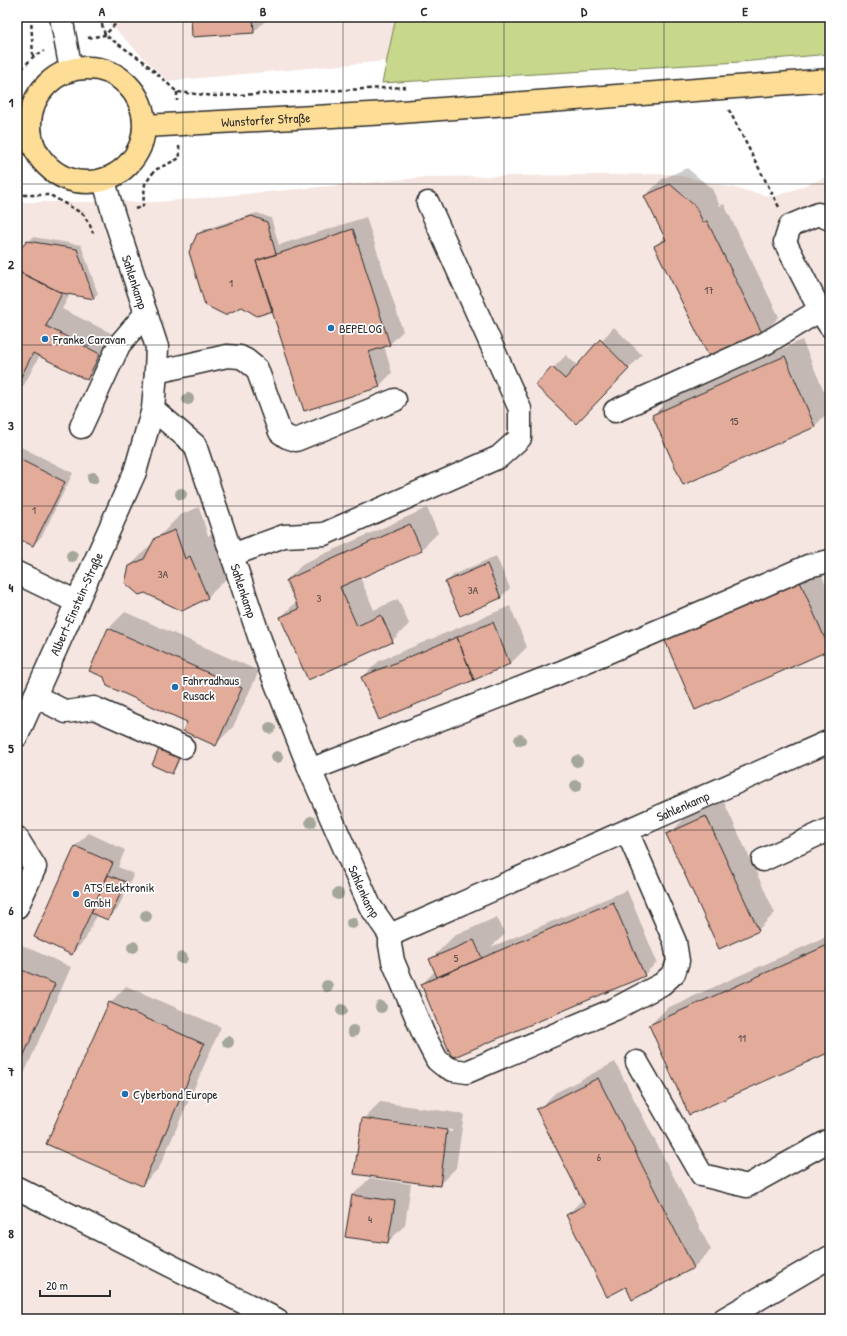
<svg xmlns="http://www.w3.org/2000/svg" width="847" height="1336" viewBox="0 0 847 1336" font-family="'Patrick Hand',sans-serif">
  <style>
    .built { fill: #f6e6e1 }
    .green { fill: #c7d78b; stroke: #79815b }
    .shadow { fill: #0003; fill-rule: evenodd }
    .building { fill: #e2ab9a; stroke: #2b2b2b }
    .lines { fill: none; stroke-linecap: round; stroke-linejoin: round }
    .minor-casing { stroke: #2b2b2b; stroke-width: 25 }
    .major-casing { stroke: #2b2b2b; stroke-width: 25 }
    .path { stroke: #2b2b2b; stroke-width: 2.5; stroke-dasharray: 4 3; stroke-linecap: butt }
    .minor { stroke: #fff; stroke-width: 22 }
    .major { stroke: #fede96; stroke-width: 22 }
    .tree { fill: #a4a79a }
    .grid { fill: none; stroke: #2b2b2b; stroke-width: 1; stroke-opacity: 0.55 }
    .poi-dot { fill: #1f6fb2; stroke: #fff; stroke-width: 1.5 }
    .labels { text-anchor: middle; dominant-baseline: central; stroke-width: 3.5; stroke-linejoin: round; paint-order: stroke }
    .number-label { font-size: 11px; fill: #594b47 }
    .street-label { font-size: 13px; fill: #2b2b2b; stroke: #fff }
    .poi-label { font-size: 13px; fill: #2b2b2b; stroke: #fff; text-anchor: start }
    .neatline { fill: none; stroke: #2b2b2b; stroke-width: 1.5 }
    .grid-label { font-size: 13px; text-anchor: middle; font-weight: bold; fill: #2b2b2b }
  </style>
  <rect width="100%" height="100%" fill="#fff"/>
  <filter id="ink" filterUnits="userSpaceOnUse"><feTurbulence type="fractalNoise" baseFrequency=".025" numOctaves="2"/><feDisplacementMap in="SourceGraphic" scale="8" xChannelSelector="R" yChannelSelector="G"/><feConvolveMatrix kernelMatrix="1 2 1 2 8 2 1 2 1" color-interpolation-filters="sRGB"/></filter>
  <g filter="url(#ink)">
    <path class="built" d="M103,17h293l-9,44 -220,20z
      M672,174l102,23 56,-21v1143h-813v-1117h140l271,-25z"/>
    <path class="green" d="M396,17h434v37l-90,8 -358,21z"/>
    <path class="shadow" d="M192,17h75v2l-13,13z
      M687,168l25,21 8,17 4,-2 55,113 -17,17 -107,-88 10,-10 -20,-40 17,-17z
      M257,213l14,5 8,27 87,-28 37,114 -13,13 -6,2 8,27 -13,13 -106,-76 -75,-75 4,-5z
      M33,237l48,8 17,49 -4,4 -24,-4 -8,15 55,27 -13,26 -17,17 -47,-24 -16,30 -7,8v-139z
      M614,327l28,28 -53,55 -52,-25 29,-30 12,11z
      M802,340l28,65v5l-15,16 -132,58 -30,-69 17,-17z
      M17,445l56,28 -31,63 -9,9 -16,-8z
      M199,507l9,29 6,-3 17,41 -23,23 -26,13 -52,-44 50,-51z
      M427,508l11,25 -17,17 -61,27 14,33 24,-11 11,25 -17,17 -111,-24 15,-15 -9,-22 17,-17z
      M496,556l14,32 -9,9 -41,18 -14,-33 9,-8z
      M815,560l15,34v55l-134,60z
      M510,606l17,41 -17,17 -148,14 17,-17z
      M125,612l134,59 -26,56 -17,17 -108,-115z
      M184,749l-8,19 -4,5 -19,-9z
      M723,800l52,113 -17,17 -90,-95 17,-17z
      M89,833l36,17 -7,17 16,7 -17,36 -9,9 -11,-5 -12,26 -13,13 3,-107z
      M627,890l30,72 -13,13 -222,9 13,-13 -4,-12 23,-23 43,-19 8,17 -14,13z
      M830,935v116l-180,-26 17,-17z
      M17,943l54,24 -54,123z
      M126,986l95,41 -62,141 -17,17 -32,-182z
      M615,1062l96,188 -17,17 -127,-52 16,-16 -45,-89 17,-17z
      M380,1102l84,12 -8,54 -17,17 -76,-66zM376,1119l76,11v2l-76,-11z
      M370,1178l41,6 -6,41 -17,17 -42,-6 7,-41z"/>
    <path class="building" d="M191,17h62l1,16 -62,4z
      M670,184l25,22 8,16 4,-1 56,114 -52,26 -57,-115 12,-6 -22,-44z
      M252,216l15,6 9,32 -20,7 17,50 -16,5 -15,-9 -17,8 -20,-10 -16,-53 8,-18z
      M353,229l37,116 -21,7 11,35 -76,24 -48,-150z
      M27,241l50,8 17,50 -32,-6 -45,-22v-18z
      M17,271l45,22 -16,33 54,28 -13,26 -54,-27 -16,32z
      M600,339l29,30 -53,55 -41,-39 17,-18 13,12z
      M785,356l30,71 -132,58 -31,-70z
      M17,458l48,24 -32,64 -16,-8z
      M410,524l12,27 -82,36 17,39 24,-11 12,27 -85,38 -28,-63 19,-8 -13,-29z
      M175,530l10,29 5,-3 18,42 -26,13 -37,-18 -6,2 -14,-12 4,-17 15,-7 11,-21z
      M487,564l14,34 -41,18 -15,-34z
      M798,577l32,73 -135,60 -32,-74z
      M493,622l17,42 -36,16 -17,-43z
      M108,628l134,60 -26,58 -33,-15 4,-9 -80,-36 -3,-9 -15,-6z
      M457,637l17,43 -95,40 -18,-43z
      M161,744l20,9 -9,21 -20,-9z
      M706,816l53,115 -40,18 -53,-115z
      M75,846l38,17 -41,92 -38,-18z
      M108,875l18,7 -18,38 -17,-7z
      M613,902l32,74 -193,82 -31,-74z
      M474,940l8,18 -45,19 -8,-18z
      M830,944v108l-141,63 -40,-90z
      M17,968l38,16 -38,87z
      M109,1002l95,42 -62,142 -96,-42z
      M598,1078l96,190 -62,32 -6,-13 -19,10 -41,-82 19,-10 -49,-96z
      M362,1118l85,12 -7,56 -86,-12z
      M352,1195l43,6 -7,42 -43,-6z"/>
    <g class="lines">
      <defs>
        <g id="minor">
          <path d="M61,17l10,53"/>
          <path d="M830,219l-12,-5 -28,12 -5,16 37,72 8,12"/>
          <path d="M156,372l71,-16 13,1 6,3 11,9 23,63 7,5 9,3 99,-40"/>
          <path id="s1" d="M153,409l42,36 74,221 41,104 60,136 20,29 440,-194"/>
          <path d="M615,411l151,-68 54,-33"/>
          <path d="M81,427l38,-82 27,-32"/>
          <path d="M232,555l52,-19 40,-2 175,-77 21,-19v-29l-92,-206"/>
          <path d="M17,573l60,29"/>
          <path d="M35,696l31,16 28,-4 89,39"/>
          <path id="s2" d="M17,736l118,-264 18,-63 3,-37 1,-25 -43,-131 -10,-35"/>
          <path d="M310,770l249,-97 197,-84 52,-23 22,-5"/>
          <path d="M17,838l18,29 -18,40"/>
          <path d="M763,860l67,-31"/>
          <path d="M390,935v10l3,16 30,72 14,27 6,5 10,5 14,2 148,-63 47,-25 12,-11 4,-12 -3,-19 -48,-111"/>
          <path d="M637,1062l65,113 45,11 83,-46"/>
          <path d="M17,1188l259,131"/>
          <path d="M724,1319l106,-62"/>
        </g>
        <g id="major">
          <circle cx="87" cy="125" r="57"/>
          <path id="s3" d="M145,126l243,-13 442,-33"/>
        </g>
      </defs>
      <use href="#minor" class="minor-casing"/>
      <use href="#major" class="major-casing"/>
      <path class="path" d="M31,17l2,40
        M100,17l5,18 38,26 34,31 39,4 192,-9
        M88,38l17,-3 17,-18
        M17,74l16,-17 11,-6
        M177,92v9
        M729,110l50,97
        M17,192l6,3h27l33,19 7,11 3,8
        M135,209l8,-3 2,-22 10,-14 25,-12 -1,-12"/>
      <use href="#minor" class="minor"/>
      <use href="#major" class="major"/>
    </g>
    <g class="tree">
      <circle cx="188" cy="399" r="6"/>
      <circle cx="93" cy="478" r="6"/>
      <circle cx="181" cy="494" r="6"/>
      <circle cx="72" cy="556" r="6"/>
      <circle cx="270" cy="728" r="6"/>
      <circle cx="520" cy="740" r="6"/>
      <circle cx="277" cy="757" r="6"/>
      <circle cx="577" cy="761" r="6"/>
      <circle cx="576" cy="786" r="6"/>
      <circle cx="311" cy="822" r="6"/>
      <circle cx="338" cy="894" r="6"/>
      <circle cx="146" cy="916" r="6"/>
      <circle cx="352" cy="923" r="6"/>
      <circle cx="133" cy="947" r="6"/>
      <circle cx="182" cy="958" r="6"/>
      <circle cx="327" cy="986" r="6"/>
      <circle cx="381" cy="1007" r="6"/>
      <circle cx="342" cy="1010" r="6"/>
      <circle cx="353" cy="1031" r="6"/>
      <circle cx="228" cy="1042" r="6"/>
    </g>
  </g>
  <path class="grid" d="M183,17v1302M343,17v1302M504,17v1302M664,17v1302M17,184h813M17,345h813M17,506h813M17,668h813M17,830h813M17,991h813M17,1152h813"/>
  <g class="poi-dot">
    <circle cx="331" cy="328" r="4"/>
    <circle cx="45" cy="339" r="4"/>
    <circle cx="175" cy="687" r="4"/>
    <circle cx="76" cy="894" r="4"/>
    <circle cx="125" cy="1094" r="4"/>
  </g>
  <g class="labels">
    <g class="number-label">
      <text x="231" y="283">1</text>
      <text x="709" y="290">17</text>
      <text x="734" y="421">15</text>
      <text x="34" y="510">1</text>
      <text x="163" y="574">3A</text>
      <text x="473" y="590">3A</text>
      <text x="319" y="598">3</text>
      <text x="456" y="958">5</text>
      <text x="742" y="1038">11</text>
      <text x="599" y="1157">6</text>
      <text x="370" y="1219">4</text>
    </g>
    <g class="street-label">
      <text stroke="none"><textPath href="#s3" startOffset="121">Wunstorfer Straße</textPath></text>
      <text transform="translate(135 282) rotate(72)">Sahlenkamp</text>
      <text stroke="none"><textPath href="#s1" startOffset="209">Sahlenkamp</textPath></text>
      <text stroke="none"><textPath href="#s2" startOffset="145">Albert-Einstein-Straße</textPath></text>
      <text stroke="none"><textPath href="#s1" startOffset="904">Sahlenkamp</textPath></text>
      <text stroke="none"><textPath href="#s1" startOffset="533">Sahlenkamp</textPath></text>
    </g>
    <g class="poi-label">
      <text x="339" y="328">BEPELOG</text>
      <text x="53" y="339">Franke Caravan</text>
      <text x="183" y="680">Fahrradhaus<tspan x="183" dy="15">Rusack</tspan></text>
      <text x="84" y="887">ATS Elektronik<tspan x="84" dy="15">GmbH</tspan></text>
      <text x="133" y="1094">Cyberbond Europe</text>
    </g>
  </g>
  <rect width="847" height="1336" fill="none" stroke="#fff" stroke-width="44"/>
  <path d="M40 1290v6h70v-6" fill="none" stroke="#2b2b2b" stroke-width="2"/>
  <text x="46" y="1290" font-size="12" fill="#2b2b2b" stroke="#ffffff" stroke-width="3" paint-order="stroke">20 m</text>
  <rect x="22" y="22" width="803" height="1292" class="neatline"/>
  <g class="grid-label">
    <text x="102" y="16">A</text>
    <text x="263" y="16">B</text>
    <text x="424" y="16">C</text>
    <text x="584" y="16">D</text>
    <text x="745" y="16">E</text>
    <text x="11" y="107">1</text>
    <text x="11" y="269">2</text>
    <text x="11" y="430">3</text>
    <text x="11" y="592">4</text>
    <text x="11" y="753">5</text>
    <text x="11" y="915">6</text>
    <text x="11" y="1076">7</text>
    <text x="11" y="1238">8</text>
  </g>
</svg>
